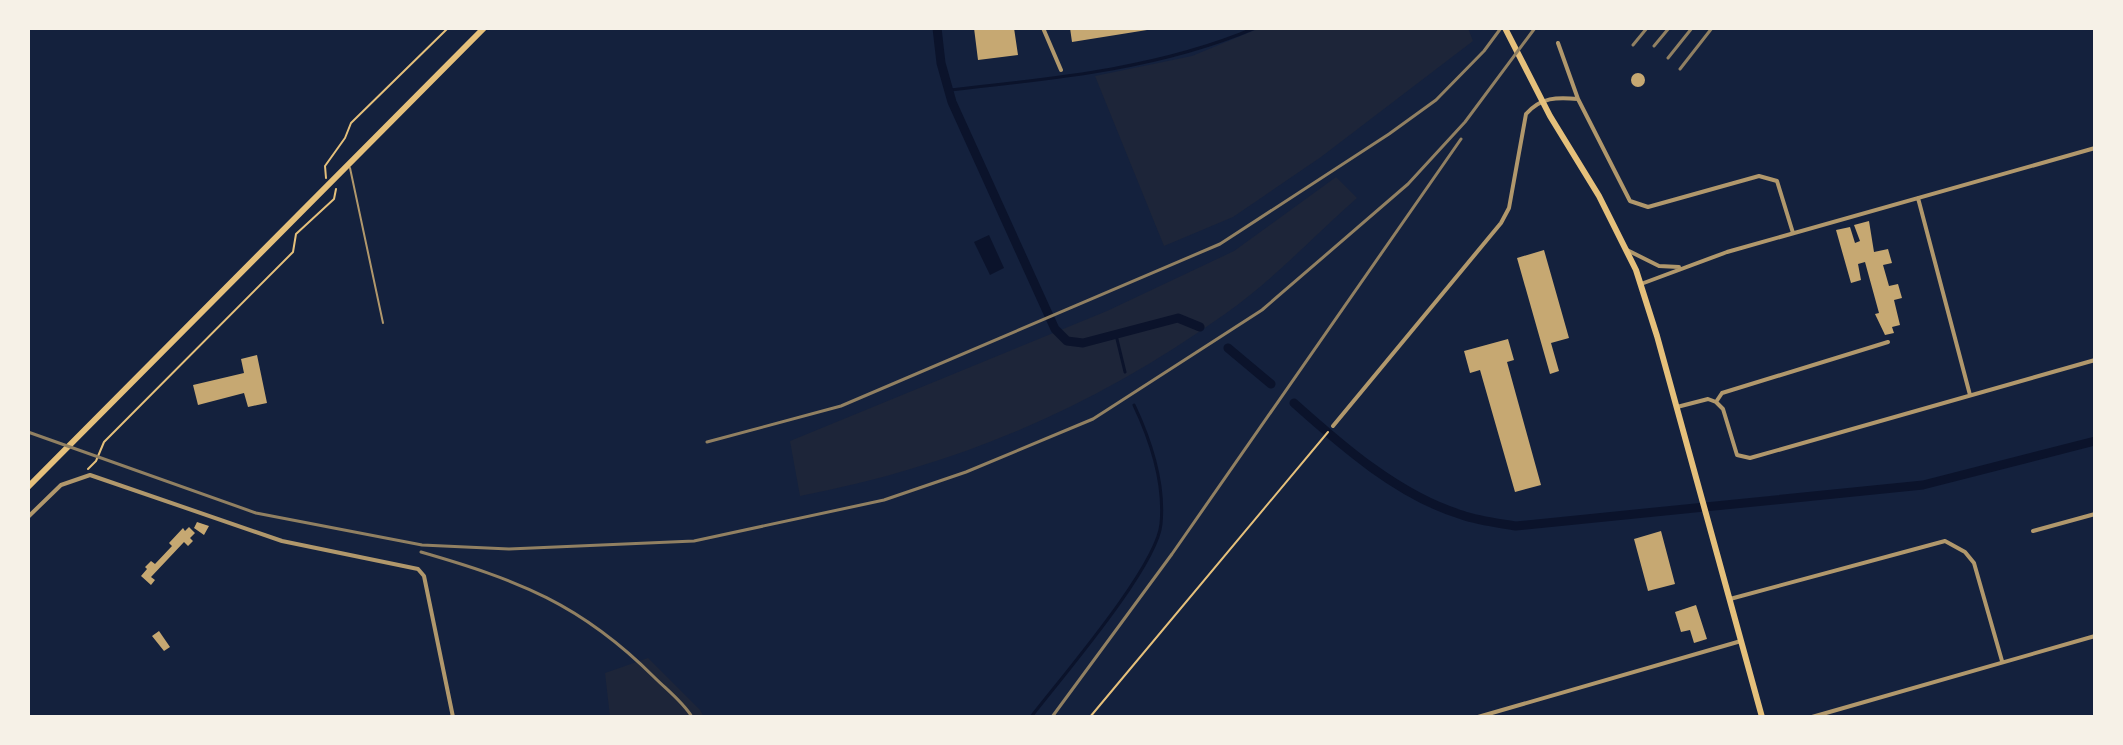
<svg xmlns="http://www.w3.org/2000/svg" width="2123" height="745" viewBox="0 0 2123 745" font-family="'Golos Text',sans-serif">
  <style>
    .green { fill: #1d2539 }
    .water { fill: #0b132b }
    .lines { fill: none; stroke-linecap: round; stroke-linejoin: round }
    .stream { stroke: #0b132b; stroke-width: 3 }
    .canal { stroke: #0b132b; stroke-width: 9 }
    .building { fill: #c6a872 }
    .path { stroke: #e5c07b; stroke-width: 2 }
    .service { stroke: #b1986c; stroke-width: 2 }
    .minor { stroke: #b1986c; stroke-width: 4 }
    .primary { stroke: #e5c07b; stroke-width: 6 }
    .rail { stroke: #918062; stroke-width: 3 }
  </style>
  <rect width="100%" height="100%" fill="#14213d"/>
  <path class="green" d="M1260,28h208l5,13 -152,116 -88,60 -69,29 -69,-170 97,-20z
    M1336,177l21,21c-43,38 -85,83 -132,116 -131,93 -267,152 -425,182l-10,-55 317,-130 127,-60z
    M648,658l52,52 4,7h-94l-5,-44z"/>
  <path class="water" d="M989,235l15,33 -14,7 -16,-33z"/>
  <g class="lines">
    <path class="stream" d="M949,90c102,-11 210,-21 306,-62
      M1116,335l9,37
      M1031,717c30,-39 126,-150 130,-193 4,-41 -10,-83 -27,-119"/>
    <path class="canal" d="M937,28l4,35 11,39 103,227 12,12 16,2 95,-25 22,9
      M1228,348l43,36
      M1294,403c48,43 105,93 168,112 17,6 36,8 54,11l407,-41 172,-44"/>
  </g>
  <path class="building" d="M974,28h40l4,27 -40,5z
    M1070,28h77v2l-75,12z
    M1631 80a7 7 0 1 1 14 0a7 7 0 1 1-14 0Z
    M1869,221l5,31 14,-3 4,14 -9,2 6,21 9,-2 4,14 -8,2 6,25 -8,2 2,6 -9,2 -10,-21 4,-1 -14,-51 -7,2 3,16 -10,3 -15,-53 14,-3 5,16 5,-2 -6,-16z
    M1544,250l25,88 -18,5 8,28 -9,3 -33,-116z
    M1508,339l6,21 -7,2 34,123 -26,7 -35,-122 -10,3 -6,-22z
    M257,355l10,48 -19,4 -4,-14 -46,12 -5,-20 51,-12 -3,-14z
    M197,522l12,4 -5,9 -10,-7z
    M189,527l6,6 -5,5 3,3 -5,5 -4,-4 -33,35 4,3 -4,5 -10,-9 6,-7 -2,-2 6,-6 4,3 17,-18 -3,-3 14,-15 2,3z
    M1661,531l14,53 -27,7 -14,-52z
    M1696,605l11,34 -13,4 -4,-13 -9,2 -6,-20z
    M159,631l11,16 -6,4 -12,-15z"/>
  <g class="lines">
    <path class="path" d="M326,178l-1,-12 20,-28 6,-15 97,-95
      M88,469l8,-8 8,-19 189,-190 3,-18 38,-35 2,-10
      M1090,717l238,-285"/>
    <path class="service" d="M350,168l33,155"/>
    <path class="minor" d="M1043,28l18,42
      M1558,43l20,56 52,102 18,6 111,-31 18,5 16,52
      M1918,198l52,197
      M1627,250l32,16 20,1
      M1641,284l86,-32 368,-104
      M1716,402l7,7 14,46 13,3 345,-98
      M1677,407l31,-8 8,3 6,-9 166,-51
      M1333,426l168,-203 8,-15 17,-94c15,-17 31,-17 52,-15
      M28,517l33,-32 29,-10 192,66 136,28 6,7 29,141
      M2033,531l62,-17
      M1730,599l215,-58 20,11 9,11 28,98
      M1478,717l263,-76
      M1812,717l283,-81"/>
    <path class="primary" d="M1505,28l45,88 49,80 37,74 21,66 105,381
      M28,487l456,-459"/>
    <path class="rail" d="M1633,45l14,-17
      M1654,46l15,-18
      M1668,58l24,-30
      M1680,69l32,-41
      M28,432l228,81 166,32 87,4 185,-8 190,-41 82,-28 127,-53 169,-109 146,-126 57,-62 70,-94
      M707,442l134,-36 379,-162 169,-110 47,-34 48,-49 17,-23
      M421,552c97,28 160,52 233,125 13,13 29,25 38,40
      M1052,717l120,-163 289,-415"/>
  </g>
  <rect width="2123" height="745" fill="none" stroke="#f6f1e7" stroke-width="60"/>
</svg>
